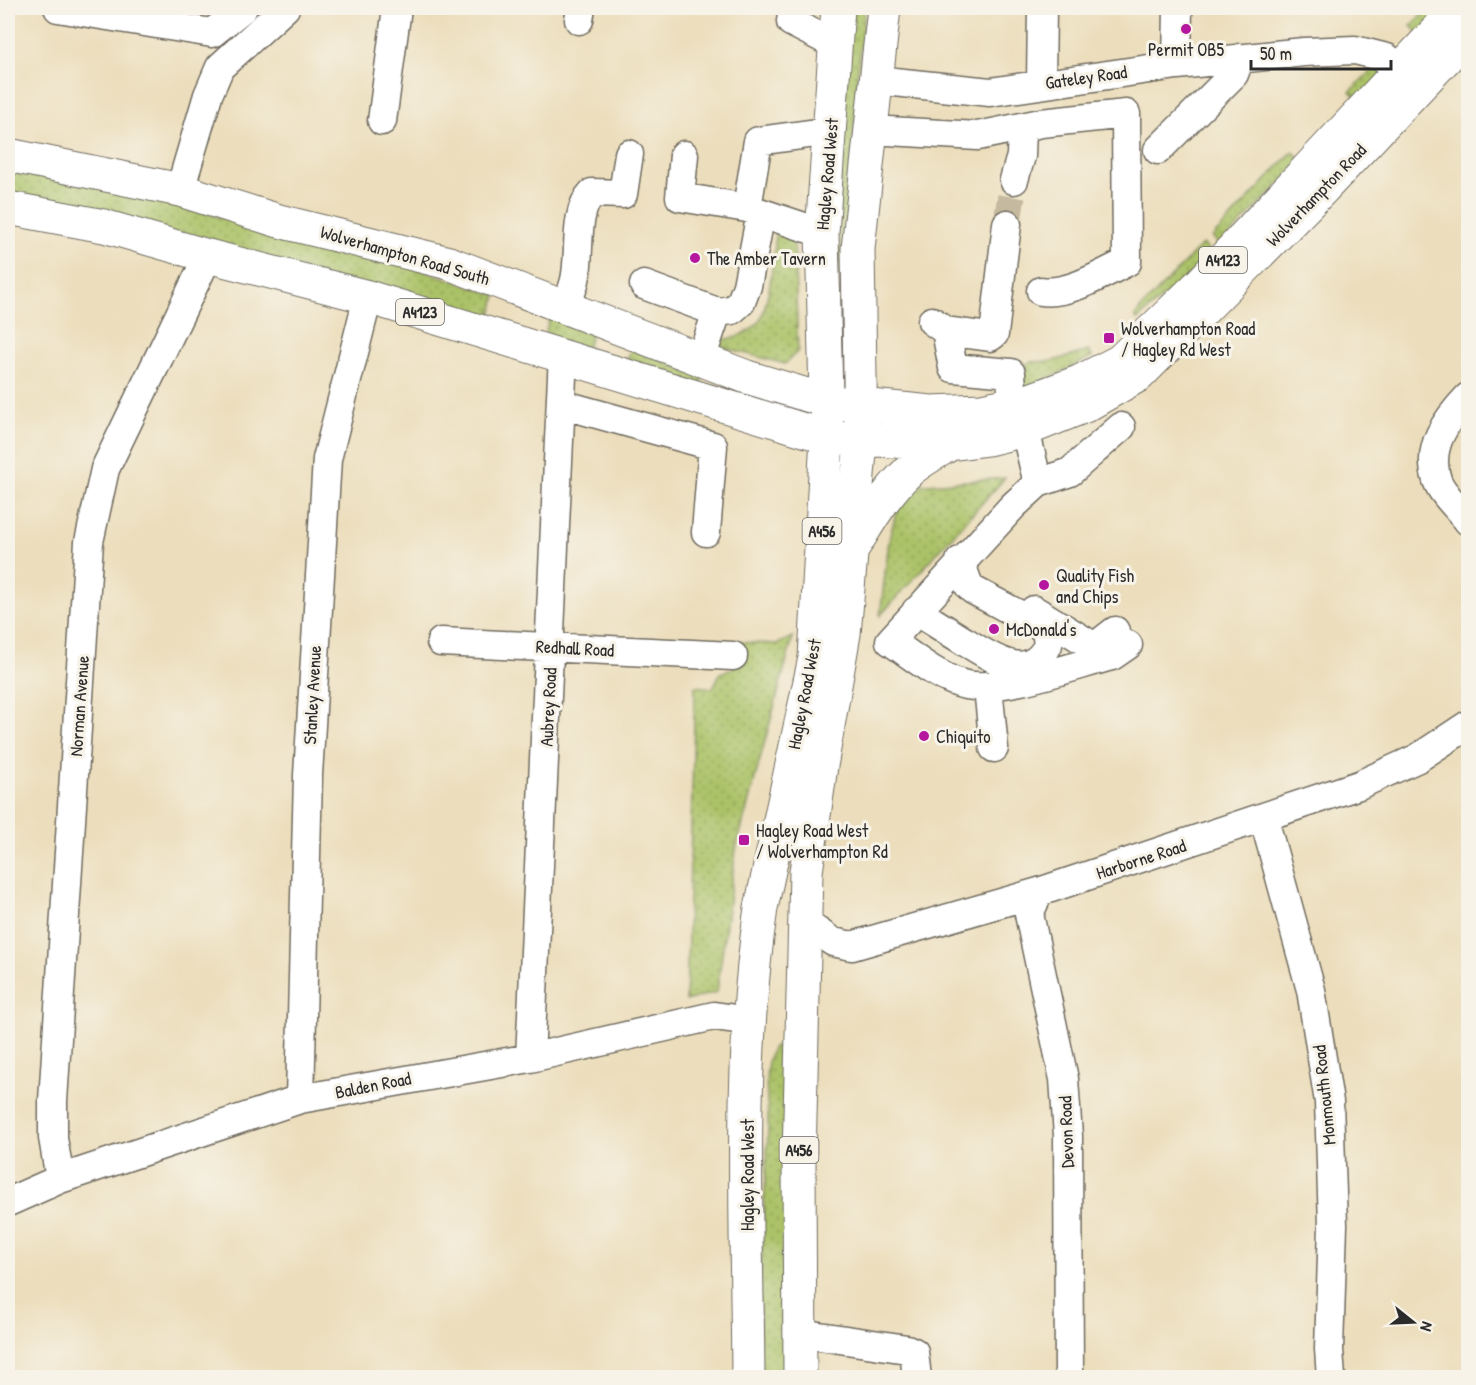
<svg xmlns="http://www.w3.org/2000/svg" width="1476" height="1385" viewBox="0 0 1476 1385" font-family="'Patrick Hand',sans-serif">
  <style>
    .grass { fill: url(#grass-dots); stroke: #6b7649; stroke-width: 1.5 }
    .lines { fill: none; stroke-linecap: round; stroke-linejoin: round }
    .minor-tunnel { stroke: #c5ba9f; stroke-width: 28; stroke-dasharray: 28 14; stroke-linecap: butt }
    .minor-casing { stroke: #6f6a5e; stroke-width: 31 }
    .major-casing { stroke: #6f6a5e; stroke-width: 35 }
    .highway-casing { stroke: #6f6a5e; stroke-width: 35 }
    .minor { stroke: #fff; stroke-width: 28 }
    .major { stroke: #fff; stroke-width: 33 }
    .highway { stroke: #fff; stroke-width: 33 }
    .poi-dot { fill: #b5179e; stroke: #f7f3e8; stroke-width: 2 }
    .labels { text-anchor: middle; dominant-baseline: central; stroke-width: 6; stroke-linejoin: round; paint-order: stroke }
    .shield { fill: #f7f3e8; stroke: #686764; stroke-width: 1.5 }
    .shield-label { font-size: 16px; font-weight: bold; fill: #2b2b2b }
    .poi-label { font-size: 18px; fill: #2b2b2b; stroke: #f7f3e8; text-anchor: start }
    .street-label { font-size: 18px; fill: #2b2b2b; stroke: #f7f3e8 }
  </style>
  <defs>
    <pattern id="grass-dots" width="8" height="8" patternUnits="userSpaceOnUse" patternTransform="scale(1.5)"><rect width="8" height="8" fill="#abc267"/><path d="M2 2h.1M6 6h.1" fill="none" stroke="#8b9e55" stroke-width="1.8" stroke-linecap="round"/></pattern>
  </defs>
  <rect width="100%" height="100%" fill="#f7f3e8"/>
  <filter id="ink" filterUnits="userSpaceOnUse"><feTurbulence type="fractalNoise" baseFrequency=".0167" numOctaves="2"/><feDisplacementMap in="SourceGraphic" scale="12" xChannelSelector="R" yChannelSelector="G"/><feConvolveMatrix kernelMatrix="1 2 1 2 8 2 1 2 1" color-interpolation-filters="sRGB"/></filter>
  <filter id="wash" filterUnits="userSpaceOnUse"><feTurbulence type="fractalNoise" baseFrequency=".008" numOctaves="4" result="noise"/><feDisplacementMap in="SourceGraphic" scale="24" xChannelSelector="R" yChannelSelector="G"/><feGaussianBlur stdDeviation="1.35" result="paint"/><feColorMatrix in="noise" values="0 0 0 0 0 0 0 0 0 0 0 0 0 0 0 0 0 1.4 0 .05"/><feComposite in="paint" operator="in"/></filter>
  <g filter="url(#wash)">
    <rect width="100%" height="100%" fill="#ecdebc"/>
    <path class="grass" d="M848,8h17l-7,61 -13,194 -8,1z
      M1429,8h14l-22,28 -10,-10z
      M1380,61l8,7 -28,32 -10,-8z
      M1293,151l9,10 -82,84 -8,-7z
      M8,166l49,9 347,89 92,31 -3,15 -8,12 -477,-124z
      M776,230l18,7 4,114 -13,13 -64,-17 2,-7c12,-3 23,-5 33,-15 13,-13 19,-75 20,-95z
      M1203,244l9,11 -75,65 -2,-4 7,-9z
      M550,316l42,17 -6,17 -42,-12z
      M631,348l72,30 -4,9 -73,-22z
      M1089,351l3,6 -65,32 -8,-9 8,-16 4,-2 21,-1z
      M1005,478l-125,138 9,-76 9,-35 17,-20z
      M793,637l-57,212 -19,143 -31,9 9,-315 18,2 7,-15 14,-5 5,-26 38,2z
      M781,1045l11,9v323l-32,1c-2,-84 4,-166 8,-249 1,-26 -7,-59 5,-82z"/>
  </g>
  <g filter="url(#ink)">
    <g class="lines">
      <path class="minor-tunnel" d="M1007,224l7,-44"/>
      <defs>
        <path id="minor" d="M58,8l154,25 31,-25
          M793,8l-2,14 45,23
          M579,20l2,-12
          M1177,65l1,-57
          M875,80l115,12 187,-27 127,-13 51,-2 32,8 14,11
          M1041,83l1,-75
          M382,121l15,-113
          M870,130l108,6 63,-13 85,-9 1,148c-25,12 -58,33 -86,29
          M1158,150l76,-76 6,-16
          M684,155l-4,42 67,11
          M1014,180l7,-24 1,-27
          M180,190l28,-95 12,-28 65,-59
          M822,233l-75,-25 11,-67 73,-10
          M644,285l73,27 15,-2 9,-8 6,-16 14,-73
          M565,307c4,-9 8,-18 10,-27 6,-25 -2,-67 17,-87l31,1 6,-40
          M932,321l14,10 44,6 4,-3 13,-110
          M946,331l7,37 58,5 2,30 12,27 13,53
          M701,359l16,-47
          M1468,397c-22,23 -42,50 -31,83 5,14 22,29 31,41
          M561,404l152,42 -7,86
          M1121,427l-51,45 -32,11 -25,23 -123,135c23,15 49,38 76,44 37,7 107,-19 146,-29l16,-11
          M1034,610l54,33 9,2 18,-14
          M916,611c16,10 32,20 48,30 26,15 64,45 84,4l-2,-16 -73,-39 -4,-4 -9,-25
          M441,642l292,14
          M988,687l6,61
          M1264,819l47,171 18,112 4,123 -4,124 2,29
          M1039,892l-10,22 35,165 4,57 1,242
          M805,923l28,19 19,4 187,-54 320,-107 59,-27 50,-33
          M530,1058l33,-703
          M300,1099l8,-324 19,-316 41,-162
          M60,1179l-7,-41v-37l36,-559 16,-73 103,-213
          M8,1202l52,-23 240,-80 230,-41 184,-42 36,5
          M799,1333l108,16 7,3 3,26"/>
        <path id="major" d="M8,155l172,35 99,31 170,42 298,114 80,24
          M8,208l96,18 104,30 160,41 459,140"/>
        <path id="highway" d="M841,403l90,9 51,-2 48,-10 49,-18 41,-21 78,-75 260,-278
          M840,438l110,6 38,-5 37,-9 60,-24 54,-31 181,-183 148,-157
          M854,546c17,-27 32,-54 56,-76 12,-10 27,-18 40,-26
          M748,1378c-1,-156 -10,-315 13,-470l54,-250 12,-221 -5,-204 16,-225
          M800,1378l-1,-220 7,-286 15,-106 23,-132 17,-193 -3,-192 26,-241"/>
      </defs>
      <use href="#minor" class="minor-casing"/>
      <use href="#major" class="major-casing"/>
      <use href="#highway" class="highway-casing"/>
      <use href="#minor" class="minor"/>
      <use href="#major" class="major"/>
      <use href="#highway" class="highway"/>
    </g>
  </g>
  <g class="poi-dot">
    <circle cx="1186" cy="29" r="6"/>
    <circle cx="695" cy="258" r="6"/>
    <rect x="1103" y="332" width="12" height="12" rx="3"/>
    <circle cx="1044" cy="585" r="6"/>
    <circle cx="994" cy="629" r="6"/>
    <circle cx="924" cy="736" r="6"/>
    <rect x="738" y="834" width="12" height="12" rx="3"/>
  </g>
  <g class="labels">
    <g class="shield">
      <rect x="1199" y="247" width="48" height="26" rx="4.5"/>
      <rect x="396" y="299" width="48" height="26" rx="4.5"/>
      <rect x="802.5" y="518" width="39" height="26" rx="4.5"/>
      <rect x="779.5" y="1137" width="39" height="26" rx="4.5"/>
    </g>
    <g class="shield-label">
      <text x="1223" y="260">A4123</text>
      <text x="420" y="312">A4123</text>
      <text x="822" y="531">A456</text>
      <text x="799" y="1150">A456</text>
    </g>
    <g class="poi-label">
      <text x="1186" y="49" text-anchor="middle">Permit OB5</text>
      <text x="707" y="258">The Amber Tavern</text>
      <text x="1121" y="328">Wolverhampton Road<tspan x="1121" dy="21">/ Hagley Rd West</tspan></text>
      <text x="1056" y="575">Quality Fish<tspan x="1056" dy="21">and Chips</tspan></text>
      <text x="1006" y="629">McDonald's</text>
      <text x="936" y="736">Chiquito</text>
      <text x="756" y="830">Hagley Road West<tspan x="756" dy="21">/ Wolverhampton Rd</tspan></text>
    </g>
    <g class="street-label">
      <text transform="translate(1086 77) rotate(-8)">Gateley Road</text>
      <text transform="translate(827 174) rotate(-85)">Hagley Road West</text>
      <text transform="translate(1316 195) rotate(-46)">Wolverhampton Road</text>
      <text transform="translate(405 255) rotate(16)">Wolverhampton Road South</text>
      <text transform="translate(575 648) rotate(3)">Redhall Road</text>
      <text transform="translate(804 694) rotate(-79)">Hagley Road West</text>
      <text transform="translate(312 695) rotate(-87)">Stanley Avenue</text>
      <text transform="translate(79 706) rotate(-86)">Norman Avenue</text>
      <text transform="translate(548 707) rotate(-87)">Aubrey Road</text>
      <text transform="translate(1141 859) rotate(-18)">Harborne Road</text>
      <text transform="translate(373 1085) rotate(-11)">Balden Road</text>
      <text transform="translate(1324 1095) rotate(-96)">Monmouth Road</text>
      <text transform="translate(1066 1132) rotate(-92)">Devon Road</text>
      <text transform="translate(747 1175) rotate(-90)">Hagley Road West</text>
    </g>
  </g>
  <rect width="1476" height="1385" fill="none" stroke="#f7f3e8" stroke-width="30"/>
  <g transform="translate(1413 1322) rotate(108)" stroke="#f7f3e8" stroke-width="4.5" paint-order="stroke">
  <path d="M0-4.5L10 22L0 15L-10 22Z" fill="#2b2b2b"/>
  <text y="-9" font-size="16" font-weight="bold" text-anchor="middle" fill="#2b2b2b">N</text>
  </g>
  <path d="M1251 60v9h140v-9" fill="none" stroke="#2b2b2b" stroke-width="3"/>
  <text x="1260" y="60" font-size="18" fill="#2b2b2b" stroke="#f7f3e8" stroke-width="4.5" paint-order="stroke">50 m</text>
</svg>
